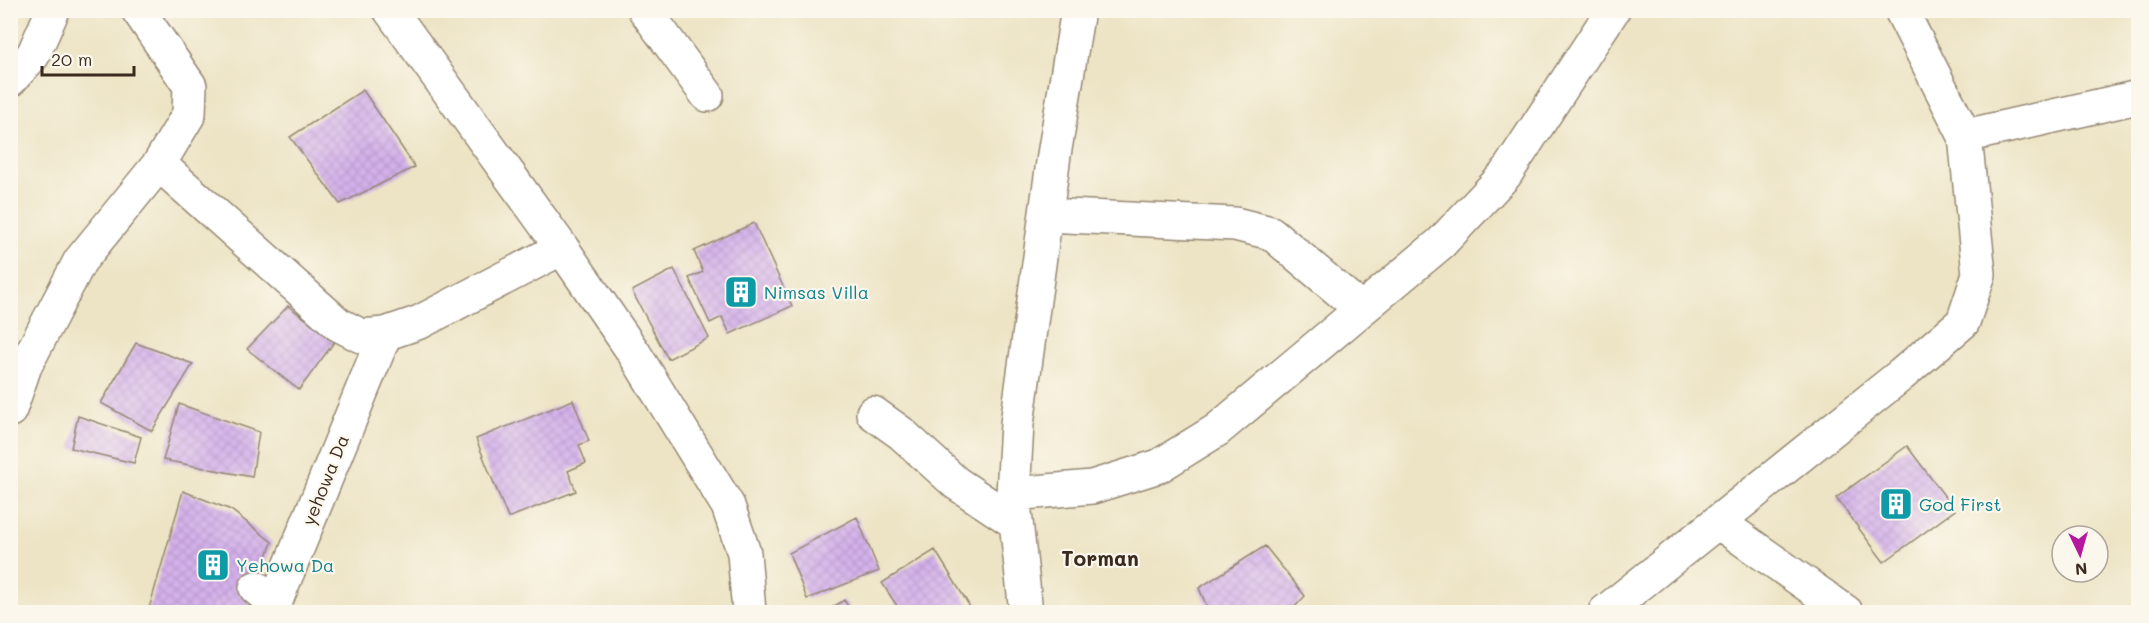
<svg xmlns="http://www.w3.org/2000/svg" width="2149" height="623" viewBox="0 0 2149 623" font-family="Mali,sans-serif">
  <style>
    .building { fill: url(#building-cross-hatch) }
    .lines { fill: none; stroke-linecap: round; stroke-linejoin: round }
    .minor-casing { stroke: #948772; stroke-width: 36 }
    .minor { stroke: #fff; stroke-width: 33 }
    .labels { text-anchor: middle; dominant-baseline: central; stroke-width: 4.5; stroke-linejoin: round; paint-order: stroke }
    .culture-label { font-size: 18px; fill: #0d838f; stroke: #fbf7ec; text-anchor: start }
    .street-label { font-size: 18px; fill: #3b2a1e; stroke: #fbf7ec }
    .quarter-label { font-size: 21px; font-weight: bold; fill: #3b2a1e; stroke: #fbf7ec }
  </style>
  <defs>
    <pattern id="building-cross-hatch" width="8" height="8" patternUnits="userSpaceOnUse" patternTransform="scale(1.5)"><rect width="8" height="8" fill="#d4b1eb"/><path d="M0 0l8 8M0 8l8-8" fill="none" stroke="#b798c9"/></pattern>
  </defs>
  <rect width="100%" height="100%" fill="#fbf7ec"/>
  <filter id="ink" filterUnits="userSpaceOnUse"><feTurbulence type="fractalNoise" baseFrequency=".0167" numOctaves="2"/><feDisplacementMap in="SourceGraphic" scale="12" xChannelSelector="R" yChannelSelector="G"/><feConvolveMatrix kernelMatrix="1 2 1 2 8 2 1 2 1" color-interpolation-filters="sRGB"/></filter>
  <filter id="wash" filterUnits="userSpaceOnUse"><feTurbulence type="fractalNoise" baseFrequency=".008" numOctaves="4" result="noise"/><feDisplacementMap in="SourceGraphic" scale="24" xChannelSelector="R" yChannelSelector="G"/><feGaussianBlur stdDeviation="1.35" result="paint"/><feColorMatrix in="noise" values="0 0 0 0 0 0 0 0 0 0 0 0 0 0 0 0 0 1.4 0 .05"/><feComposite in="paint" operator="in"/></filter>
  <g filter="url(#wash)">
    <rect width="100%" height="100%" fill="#ede4c5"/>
    <g id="blocks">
      <path class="building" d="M363,90l52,77 -75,37 -50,-67z
        M754,223l38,83 -62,28 -8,-17 -12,6 -21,-45 14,-6 -9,-21z
        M674,269l35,69 -41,21 -36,-68z
        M288,306l47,35 -36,49 -52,-41z
        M136,343l57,21 -41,67 -51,-28z
        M573,400l16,41 -10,4 7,18 -18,8 8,20 -68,27 -32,-79z
        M179,404l80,28 -7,45 -89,-17z
        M78,416l63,21 -7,26 -63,-15z
        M1907,446l48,64 -71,52 -48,-64z
        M183,491l48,19 41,32 -25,70h-99z
        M857,517l22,54 -72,28 -18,-46z
        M1265,546l40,50 -15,16h-81l-10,-24z
        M935,550l37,60 -3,2h-68l-19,-29z
        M844,600l8,12h-27z"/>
    </g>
  </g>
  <g filter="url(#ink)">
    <use href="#blocks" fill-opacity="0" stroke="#948772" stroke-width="1.5"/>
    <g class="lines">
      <defs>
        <path id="minor" d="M390,10l172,238 72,105 94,153 16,47 5,59
          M645,10l62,85
          M10,80l23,-25 20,-45
          M1965,136l173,-39
          M159,164l179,160 23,12 24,-2 35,-12 142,-74
          M1046,215l189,9 36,9 90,76
          M10,410l15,-44 55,-105 79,-97 30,-50 1,-28 -52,-76
          M873,413l28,20 55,50 60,40
          M1013,494l79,-7 67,-21 58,-36 224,-187 64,-68 108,-165
          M1718,522l128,90
          M256,588l19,15 110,-269
          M1026,612l-13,-118 4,-70 37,-269 24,-145
          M1605,612l296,-237 62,-53 16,-48 -14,-138 -64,-126"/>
      </defs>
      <use href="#minor" class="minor-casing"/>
      <use href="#minor" class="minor"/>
    </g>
  </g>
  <defs>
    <symbol id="building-square" viewBox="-11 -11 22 22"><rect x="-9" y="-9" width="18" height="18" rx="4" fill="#0f9aa8" stroke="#fbf7ec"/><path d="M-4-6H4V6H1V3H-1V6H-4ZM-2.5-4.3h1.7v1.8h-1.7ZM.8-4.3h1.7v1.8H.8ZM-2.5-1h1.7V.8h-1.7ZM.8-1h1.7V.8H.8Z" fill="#fff"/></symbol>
  </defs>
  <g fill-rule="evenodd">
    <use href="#building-square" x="722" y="273" width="38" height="38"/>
    <use href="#building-square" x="1877" y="485" width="38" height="38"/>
    <use href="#building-square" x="194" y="546" width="38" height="38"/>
  </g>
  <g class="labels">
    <g class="culture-label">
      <text x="764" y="292">Nimsas Villa</text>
      <text x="1919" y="504">God First</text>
      <text x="236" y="565">Yehowa Da</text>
    </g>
    <g class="street-label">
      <text transform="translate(325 480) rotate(-68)">yehowa Da</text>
    </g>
    <g class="quarter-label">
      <text x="1100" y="557">Torman</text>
    </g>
  </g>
  <rect width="2149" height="623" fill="none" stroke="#fbf7ec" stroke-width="36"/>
  <g transform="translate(2080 554) rotate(175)"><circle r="28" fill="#fbf7ec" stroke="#aea59a" stroke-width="1.5"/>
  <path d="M0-4.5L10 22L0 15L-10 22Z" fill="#b5179e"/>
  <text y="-9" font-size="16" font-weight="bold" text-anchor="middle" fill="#3b2a1e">N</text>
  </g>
  <path d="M42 66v9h92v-9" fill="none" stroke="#3b2a1e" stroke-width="3"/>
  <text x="51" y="66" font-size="18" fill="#3b2a1e" stroke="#fbf7ec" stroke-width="4.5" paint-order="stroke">20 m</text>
</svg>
